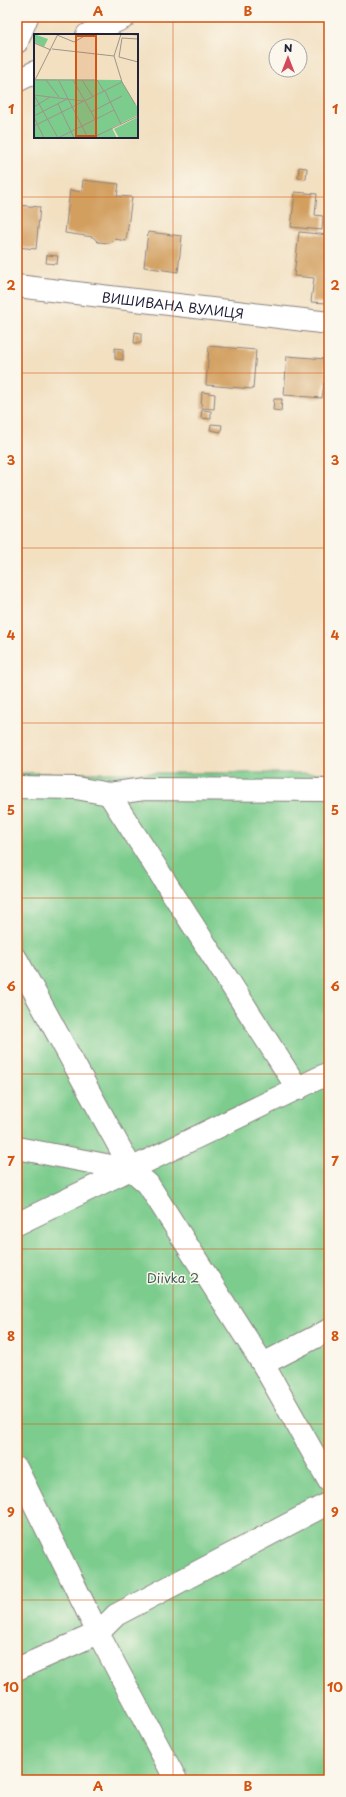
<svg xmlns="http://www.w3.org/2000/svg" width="346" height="1797" viewBox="0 0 346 1797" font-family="'Playpen Sans',sans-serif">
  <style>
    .green { fill: #7bcc8d; stroke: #4e7764 }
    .building { fill: #d29f5f }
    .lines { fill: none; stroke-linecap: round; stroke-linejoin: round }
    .minor-casing { stroke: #8a817e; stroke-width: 24 }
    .minor { stroke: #fff; stroke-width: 22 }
    .grid { fill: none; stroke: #d45411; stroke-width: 1; stroke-opacity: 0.55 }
    .labels { text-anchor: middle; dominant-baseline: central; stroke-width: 3; stroke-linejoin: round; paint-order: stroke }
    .street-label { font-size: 13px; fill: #22223b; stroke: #fbf7ec }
    .park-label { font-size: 13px; fill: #415e58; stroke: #fbf7ec }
    .inset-road { fill: none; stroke: #9f948b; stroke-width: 1 }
    .view { fill: #d45411; fill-opacity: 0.15; stroke: #d45411; stroke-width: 2 }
    .inset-edge { fill: none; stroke: #22223b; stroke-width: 2 }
    .neatline { fill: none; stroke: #d45411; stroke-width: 1.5 }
    .grid-label { font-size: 13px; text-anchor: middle; font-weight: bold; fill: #d45411 }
  </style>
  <rect width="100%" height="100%" fill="#fbf7ec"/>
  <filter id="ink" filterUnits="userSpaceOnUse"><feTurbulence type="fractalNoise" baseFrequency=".025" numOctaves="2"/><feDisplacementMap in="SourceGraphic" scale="8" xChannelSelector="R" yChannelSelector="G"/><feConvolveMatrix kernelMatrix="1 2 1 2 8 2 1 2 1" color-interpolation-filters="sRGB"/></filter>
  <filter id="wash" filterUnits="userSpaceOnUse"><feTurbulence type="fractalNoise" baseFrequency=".012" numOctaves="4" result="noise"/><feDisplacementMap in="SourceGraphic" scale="16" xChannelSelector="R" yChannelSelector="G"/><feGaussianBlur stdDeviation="0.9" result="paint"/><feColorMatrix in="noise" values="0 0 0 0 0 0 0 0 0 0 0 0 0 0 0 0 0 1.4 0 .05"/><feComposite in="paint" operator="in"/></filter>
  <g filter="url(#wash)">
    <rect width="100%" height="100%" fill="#f2e0c1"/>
    <path class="green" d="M17,773h312v1007h-312z"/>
    <g id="blocks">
      <path class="building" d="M299,167l8,1 -1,11 -8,-1z
        M83,180l36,4 -2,12 15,1 -6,44 -11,-2 -6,4 -11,-1 -5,-5 -28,-4 5,-43 12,2z
        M295,192l22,2 -2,21 8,1 -1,14 -31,-3z
        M17,205l23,2 -4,42 -19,-2z
        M148,232l34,4 -4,36 -34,-5z
        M299,232l30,3v48l-2,20 -16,-1 3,-24 -20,-2z
        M47,255l11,1 -1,8 -11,-1z
        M135,332l6,1v10h-7z
        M209,346l47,4 -3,39 -47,-4z
        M115,348l8,1v11l-8,-1z
        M287,356l39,3 -1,13 4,1v10h-5l-2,15 -38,-3z
        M202,392l13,2 -1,15 -13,-1z
        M274,399h8l-1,12 -8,-1z
        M202,410l9,1v8l-10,-1z
        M211,424l11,1 -1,7 -11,-2z"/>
    </g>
  </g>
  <g filter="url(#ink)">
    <use href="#blocks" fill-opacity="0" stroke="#8a817e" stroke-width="1"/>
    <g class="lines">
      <defs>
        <g id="minor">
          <path d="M87,35l38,-18"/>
          <path d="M17,42l10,-25"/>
          <path d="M17,81l18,-9"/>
          <path id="s1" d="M17,286l312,37"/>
          <path d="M17,787l59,1 33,6 35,-5 185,1"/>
          <path d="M109,794l189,295"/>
          <path d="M17,960l115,210 16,14 115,180 66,117"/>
          <path d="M17,1148l115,22"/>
          <path d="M17,1224l312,-151"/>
          <path d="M263,1364l66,-34"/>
          <path d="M17,1469l81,164 78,147"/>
          <path d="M17,1669l81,-36 18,-18 213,-112"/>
        </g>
      </defs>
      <use href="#minor" class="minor-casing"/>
      <use href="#minor" class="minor"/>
    </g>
  </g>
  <path class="grid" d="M173,17v1763M17,197h312M17,373h312M17,548h312M17,723h312M17,898h312M17,1074h312M17,1249h312M17,1424h312M17,1600h312"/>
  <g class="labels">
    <g class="street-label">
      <text stroke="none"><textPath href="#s1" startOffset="157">ВИШИВАНА ВУЛИЦЯ</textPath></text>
    </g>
    <g class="park-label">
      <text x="173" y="1277">Diivka 2</text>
    </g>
  </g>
  <g transform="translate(34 34)">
    <rect width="104" height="104" fill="#f2e0c1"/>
    <path d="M0,0l14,5 -4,8 -10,-5zM2,45l85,1 17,28v7l-26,13 5,10h-83v-55zM104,83v21h-19l-5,-9z" fill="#7bcc8d"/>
    <path class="inset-road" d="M75,0h13M92,0l12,1M23,1l17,7 14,-8M104,5l-16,-1 -3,19 19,5M0,9l17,7M18,15l62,7 7,-22M80,22l8,26M1,46h62l7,11M12,46l13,17M39,46l22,39M48,46l11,17M25,47l29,57M0,48l24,-48M71,57l16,33M0,61l49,6M0,61l24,43M24,70l16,34M0,73l16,-10M57,78l31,-16M0,82l33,-17M0,83l10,21M0,92l88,-44 13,22M24,104l56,-28M58,104l46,-22"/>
    <path class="view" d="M42,2h20v100h-20z"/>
    <rect width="104" height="104" class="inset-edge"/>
  </g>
  <rect width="346" height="1797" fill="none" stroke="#fbf7ec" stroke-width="44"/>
  <g transform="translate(288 58)"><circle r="19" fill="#fbf7ec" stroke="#a4a2a5"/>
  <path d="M0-3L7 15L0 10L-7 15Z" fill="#d1495b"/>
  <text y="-6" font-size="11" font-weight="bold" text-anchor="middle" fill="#22223b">N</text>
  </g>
  <rect x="22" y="22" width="302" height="1753" class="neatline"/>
  <g class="grid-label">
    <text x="98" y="16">A</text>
    <text x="248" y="16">B</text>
    <text x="11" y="114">1</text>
    <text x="335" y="114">1</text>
    <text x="11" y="290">2</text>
    <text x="335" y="290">2</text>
    <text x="11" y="465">3</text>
    <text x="335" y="465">3</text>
    <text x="11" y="640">4</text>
    <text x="335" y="640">4</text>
    <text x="11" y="815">5</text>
    <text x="335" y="815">5</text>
    <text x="11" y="991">6</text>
    <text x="335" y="991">6</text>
    <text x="11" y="1166">7</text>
    <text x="335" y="1166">7</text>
    <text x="11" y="1341">8</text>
    <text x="335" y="1341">8</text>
    <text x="11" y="1517">9</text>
    <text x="335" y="1517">9</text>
    <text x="11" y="1692">10</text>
    <text x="335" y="1692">10</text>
    <text x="98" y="1791">A</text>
    <text x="248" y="1791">B</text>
  </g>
</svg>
